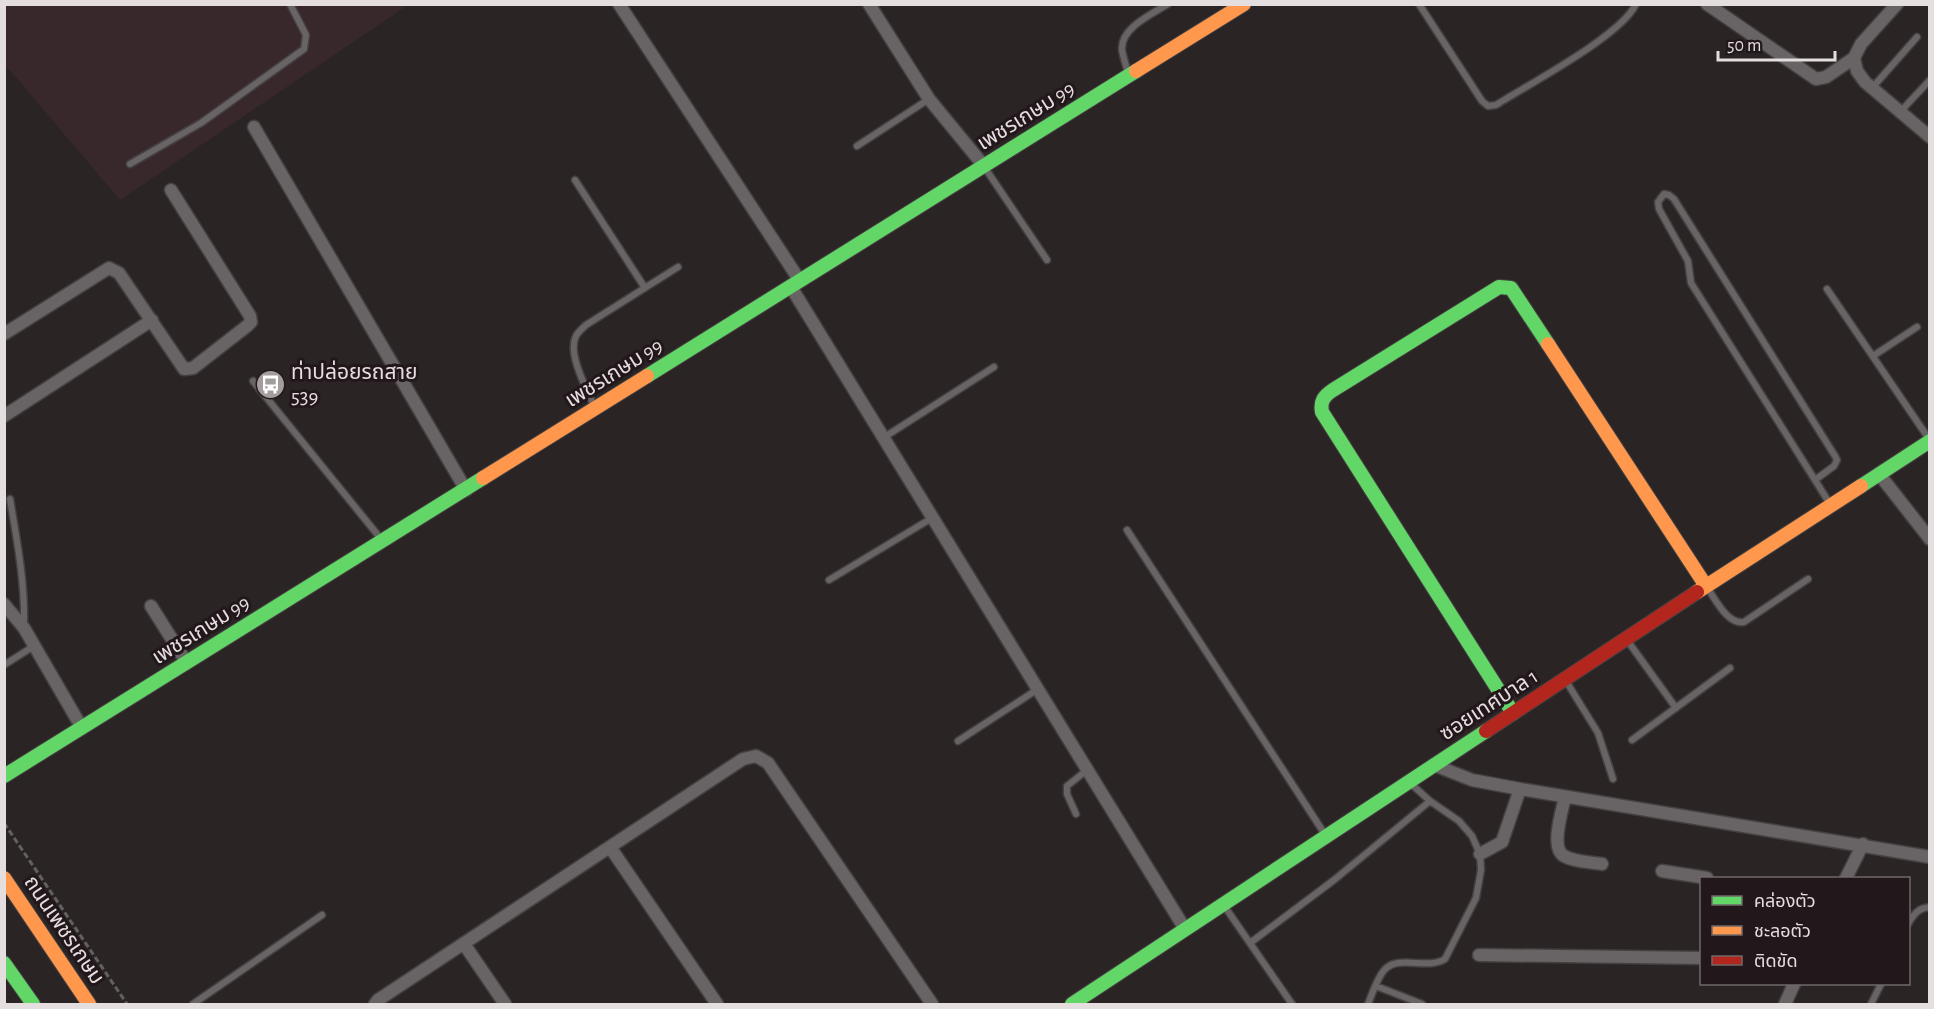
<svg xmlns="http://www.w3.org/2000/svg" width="1934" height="1009" viewBox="0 0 1934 1009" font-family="'Alegreya Sans','Noto Sans Thai',sans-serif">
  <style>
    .built { fill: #38282c }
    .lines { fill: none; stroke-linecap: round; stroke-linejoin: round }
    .lane-casing { stroke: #444041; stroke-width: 9 }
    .street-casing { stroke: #444041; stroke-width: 15 }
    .fast-casing { stroke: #444041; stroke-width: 16 }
    .slow-casing { stroke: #444041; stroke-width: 16 }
    .jam-casing { stroke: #444041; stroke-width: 16 }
    .path { stroke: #636060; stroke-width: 3; stroke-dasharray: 6 3; stroke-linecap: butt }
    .lane { stroke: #686364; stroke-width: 6 }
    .street { stroke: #686364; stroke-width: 12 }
    .fast { stroke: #63d668; stroke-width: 14 }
    .slow { stroke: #ff974d; stroke-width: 14 }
    .jam { stroke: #b3261e; stroke-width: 14 }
    .labels { text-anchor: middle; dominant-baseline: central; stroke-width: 6; stroke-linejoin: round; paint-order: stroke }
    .street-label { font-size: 21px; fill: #e5dedf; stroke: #22181b }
    .poi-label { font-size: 21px; fill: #e5dedf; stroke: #22181b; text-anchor: start }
  </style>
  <rect width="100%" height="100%" fill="#2a2425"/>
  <path class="built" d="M4,5h404l-288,195 -111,-131h-4z"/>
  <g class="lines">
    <defs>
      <path id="lane" d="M1419,4l63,97 6,5 8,-1c33,-21 125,-69 140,-101
        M1128,73c-2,-8 -5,-16 -6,-23 -2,-22 30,-36 46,-46
        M1872,88l45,-51
        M1900,112l30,-32
        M857,146l72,-47
        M130,164l71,-41 103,-74 2,-14 -16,-31
        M985,168l62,92
        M575,180l70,108
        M1827,289l102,150
        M1873,356l44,-29
        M253,381l128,158
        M594,406c-7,-17 -27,-52 -18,-70 2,-4 7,-8 10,-11l92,-58
        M883,438l111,-71
        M1815,480l19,-14 3,-6 -2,-4 -161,-257 -5,-4 -5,-1 -6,8 1,7 29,52 3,22 124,197 15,24
        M10,499c7,42 15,83 14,125
        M1127,530l199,306
        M829,580l103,-62
        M1706,586c9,12 21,39 38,36l64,-43
        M1627,640l49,68
        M4,665l30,-19
        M1566,681l32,52 15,46
        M1632,740l98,-72
        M958,741l80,-52
        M1076,814l-9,-20v-8l20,-16
        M1225,907l67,97
        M1908,924c6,-10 10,-16 22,-17
        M1250,943l84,-63 96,-79
        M1376,986l46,18
        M193,1004l129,-89
        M1368,1004c4,-10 8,-22 14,-31 13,-21 44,-2 63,-14l31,-61 5,-28 -1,-16 -8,-18 -13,-15 -29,-20 -21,-19
        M1871,1004l10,-20"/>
      <path id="street" d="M619,4l181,277
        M869,4l60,95 55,67
        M1707,4l109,75 10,-2 28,-19
        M1897,4l-36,40 -7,14 3,13 8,11 65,55
        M254,127l212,363
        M791,287l394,642
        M4,334l105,-66 10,5 65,96 9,-1 54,-42 4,-4 -1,-6 -79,-126
        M4,416l148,-96
        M1879,474l51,65
        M4,604l20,24 58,100
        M151,606l36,57
        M1434,765l38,15 48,9 410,68
        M1565,797c-3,14 -15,51 -1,59 10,6 27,6 38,8
        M610,847l107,157
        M1480,854l22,-12 18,-53
        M1662,871l45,7
        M1846,878l17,-34
        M464,944l41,60
        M1479,955l223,3
        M375,1004l3,-4 365,-241 13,-3 12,7 164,241
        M1785,1004l9,-20"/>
      <path id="fast" d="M647,376l489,-305
        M1861,486l69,-45
        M1513,713l-191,-301c-2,-11 2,-16 11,-22l166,-103 12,1 37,56
        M4,776l479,-298
        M4,963l29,41
        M1072,1004l414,-273"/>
      <path id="slow" d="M1136,71l108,-67
        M1548,344l158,242
        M483,478l164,-102
        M1697,592l164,-106
        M4,878l85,126"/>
      <path id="jam" d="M1486,731l211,-139"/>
    </defs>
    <use href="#lane" class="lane-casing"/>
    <use href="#street" class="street-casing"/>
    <use href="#fast" class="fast-casing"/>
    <use href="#slow" class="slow-casing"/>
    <use href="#jam" class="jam-casing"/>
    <path class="path" d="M4,823l123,181"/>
    <use href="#lane" class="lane"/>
    <use href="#street" class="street"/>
    <use href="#fast" class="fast"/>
    <use href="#slow" class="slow"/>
    <use href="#jam" class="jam"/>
  </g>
  <defs>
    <symbol id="bus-disc" viewBox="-11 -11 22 22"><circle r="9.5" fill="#a49d9e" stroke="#22181b"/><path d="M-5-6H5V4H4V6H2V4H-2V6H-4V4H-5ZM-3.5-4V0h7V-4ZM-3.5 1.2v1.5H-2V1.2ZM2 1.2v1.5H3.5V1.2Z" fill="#fff"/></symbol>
  </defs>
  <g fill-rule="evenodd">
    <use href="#bus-disc" x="254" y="368" width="33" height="33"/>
  </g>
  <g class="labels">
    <g class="street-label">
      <text transform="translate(1026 116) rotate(-32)">เพชรเกษม 99</text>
      <text transform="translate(614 373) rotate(-32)">เพชรเกษม 99</text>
      <text transform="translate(201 630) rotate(-32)">เพชรเกษม 99</text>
      <text transform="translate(1489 705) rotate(-33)">ซอยเทศบาล 1</text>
      <text transform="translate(64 930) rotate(56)">ถนนเพชรเกษม</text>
    </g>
    <g class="poi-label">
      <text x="291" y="372">ท่าปล่อยรถสาย<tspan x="291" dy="24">539</tspan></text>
    </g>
  </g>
  <rect width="1934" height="1009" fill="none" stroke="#e5dedf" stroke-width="12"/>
  <rect x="1700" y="877" width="210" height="108" fill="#22181b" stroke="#706769" stroke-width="1.5"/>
  <rect x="1712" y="896" width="30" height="9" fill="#63d668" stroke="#706769" stroke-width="1.5"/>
  <text x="1754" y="907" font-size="18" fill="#e5dedf">คล่องตัว</text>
  <rect x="1712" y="926" width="30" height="9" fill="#ff974d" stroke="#706769" stroke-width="1.5"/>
  <text x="1754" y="937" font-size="18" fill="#e5dedf">ชะลอตัว</text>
  <rect x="1712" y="956" width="30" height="9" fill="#b3261e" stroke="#706769" stroke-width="1.5"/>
  <text x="1754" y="967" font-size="18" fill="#e5dedf">ติดขัด</text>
  <path d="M1718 51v9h117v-9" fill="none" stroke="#e5dedf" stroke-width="3"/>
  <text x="1727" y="51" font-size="18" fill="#e5dedf" stroke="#22181b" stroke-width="4.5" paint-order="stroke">50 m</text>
</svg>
